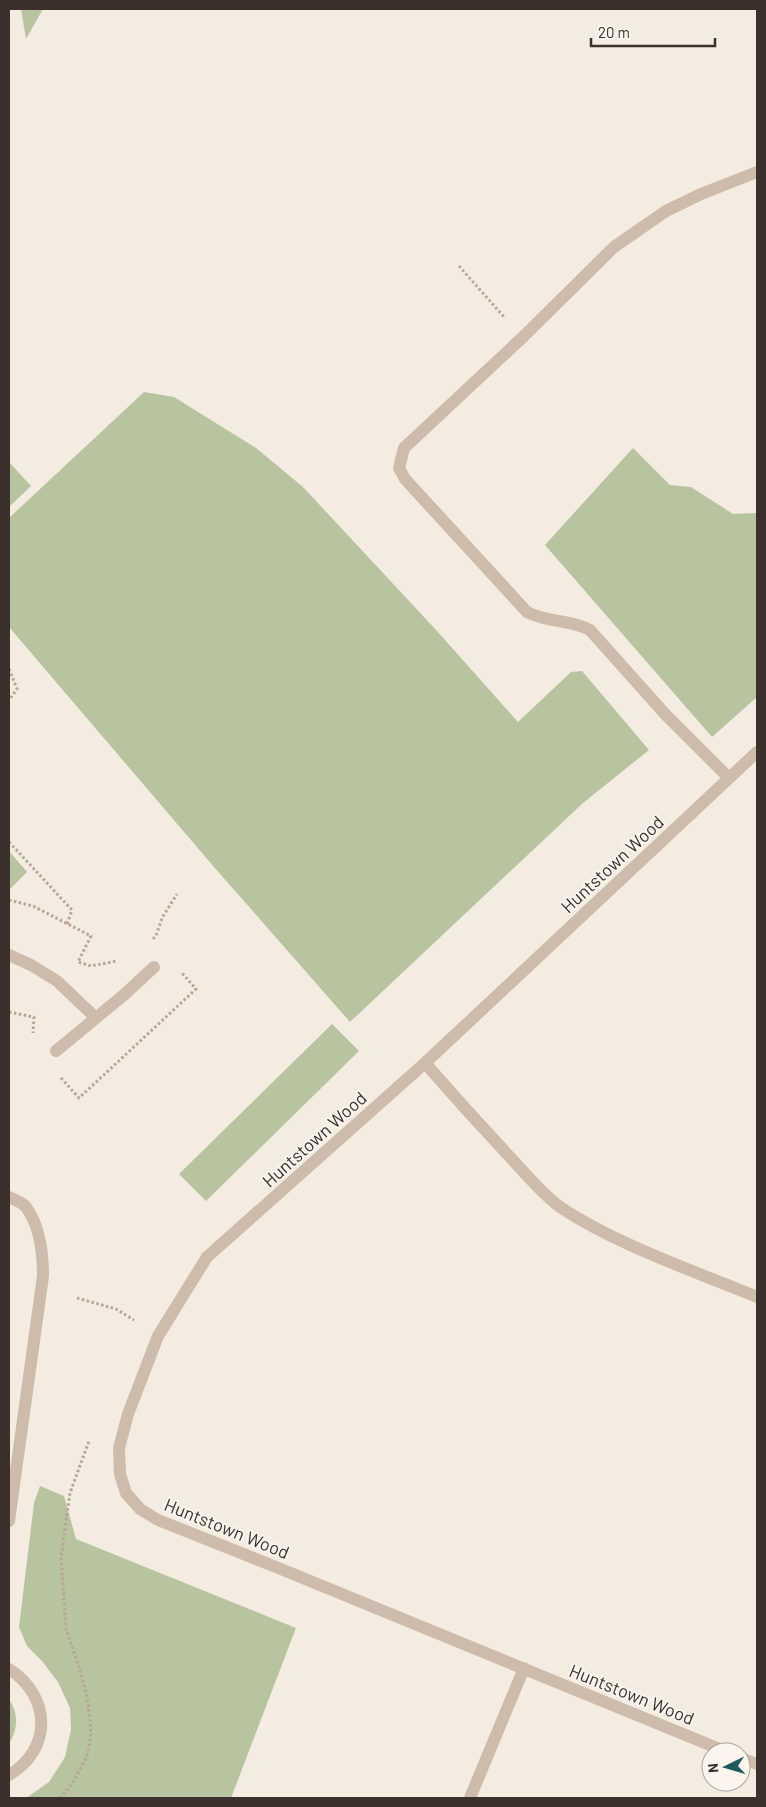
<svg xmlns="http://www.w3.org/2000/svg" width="766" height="1807" viewBox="0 0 766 1807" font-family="Barlow,sans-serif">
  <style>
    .green { fill: #b8c4a0 }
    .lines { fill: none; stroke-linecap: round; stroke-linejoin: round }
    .path { stroke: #b9a596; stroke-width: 3; stroke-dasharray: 2.5 2.5; stroke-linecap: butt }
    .minor { stroke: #cdbbac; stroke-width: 12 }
    .labels { text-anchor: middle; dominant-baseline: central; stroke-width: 4; stroke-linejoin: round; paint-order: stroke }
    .street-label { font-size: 18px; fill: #3b302b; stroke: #fbf5ee }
  </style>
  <rect width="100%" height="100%" fill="#f4ebe1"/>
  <path class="green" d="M21,9h22l-17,30z
    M144,392l30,5 82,51 47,39 134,144 81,91 53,-50 11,-1 67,79 -66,53 -233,219 -136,-155 -205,-240v-109z
    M633,448l37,37 21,2 42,27 24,-1v184l-45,40 -167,-192z
    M9,462l22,24 -22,21z
    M9,851l18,21 -18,18z
    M332,1024l27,27 -153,150 -27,-27z
    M40,1486l24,10 12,43 220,89 -65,170h-205l23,-16 16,-25 6,-28 -1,-21 -12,-26 -16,-21 -15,-15 -8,-19 15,-124z
    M9,1699c10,15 9,30 0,45z"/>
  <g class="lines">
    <path class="path" d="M459,266l45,51
      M9,669l8,20 -8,11
      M9,842l63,68 -5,14
      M9,900l24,6 58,30 -13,26 13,4 26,-5
      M153,939l3,-3 6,-18 15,-24
      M9,1012l25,5 -1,16
      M61,1078l18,20 117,-109 -14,-16
      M77,1298l39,11 18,11
      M60,1798l12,-14 14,-26 4,-15 1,-15 -4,-32 -8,-29 -13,-38 -5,-72 9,-64 19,-52"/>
    <path class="minor" d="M729,778l-64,-64 -75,-84c-20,-11 -43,-7 -63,-18l-122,-133 -6,-11 5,-20 119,-111 91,-90 52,-36 35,-17 56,-22
      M9,955l22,10 26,16 39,37
      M56,1051l69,-57 29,-27
      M425,1063c27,31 55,62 84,93 16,17 32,37 51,51 57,38 134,64 197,90
      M9,1197c5,3 13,5 17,10 14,19 17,46 17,69l-34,245
      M9,1669c42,27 44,80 0,106
      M727,1752l-451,-185 -118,-47 -18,-11 -14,-16 -6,-19 -1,-26 9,-34 30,-78 49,-79 218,-194 332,-311
      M741,1758l16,6
      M470,1798l54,-130"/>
  </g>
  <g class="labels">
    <g class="street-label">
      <text transform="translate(612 864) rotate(-43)">Huntstown Wood</text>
      <text transform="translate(314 1139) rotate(-42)">Huntstown Wood</text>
      <text transform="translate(227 1528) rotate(22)">Huntstown Wood</text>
      <text transform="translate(632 1694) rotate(22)">Huntstown Wood</text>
    </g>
  </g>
  <rect width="766" height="1807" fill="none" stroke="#3b302b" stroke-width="20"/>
  <g transform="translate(726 1767) rotate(265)"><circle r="24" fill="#fbf5ee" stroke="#aea6a0"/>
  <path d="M0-4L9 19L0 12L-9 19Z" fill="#1f5a5e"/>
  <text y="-8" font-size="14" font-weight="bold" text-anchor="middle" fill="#3b302b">N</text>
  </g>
  <path d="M591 38v8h124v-8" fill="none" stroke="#3b302b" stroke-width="2.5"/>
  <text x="598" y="38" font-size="15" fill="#3b302b" stroke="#fbf5ee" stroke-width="4" paint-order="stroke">20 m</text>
</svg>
